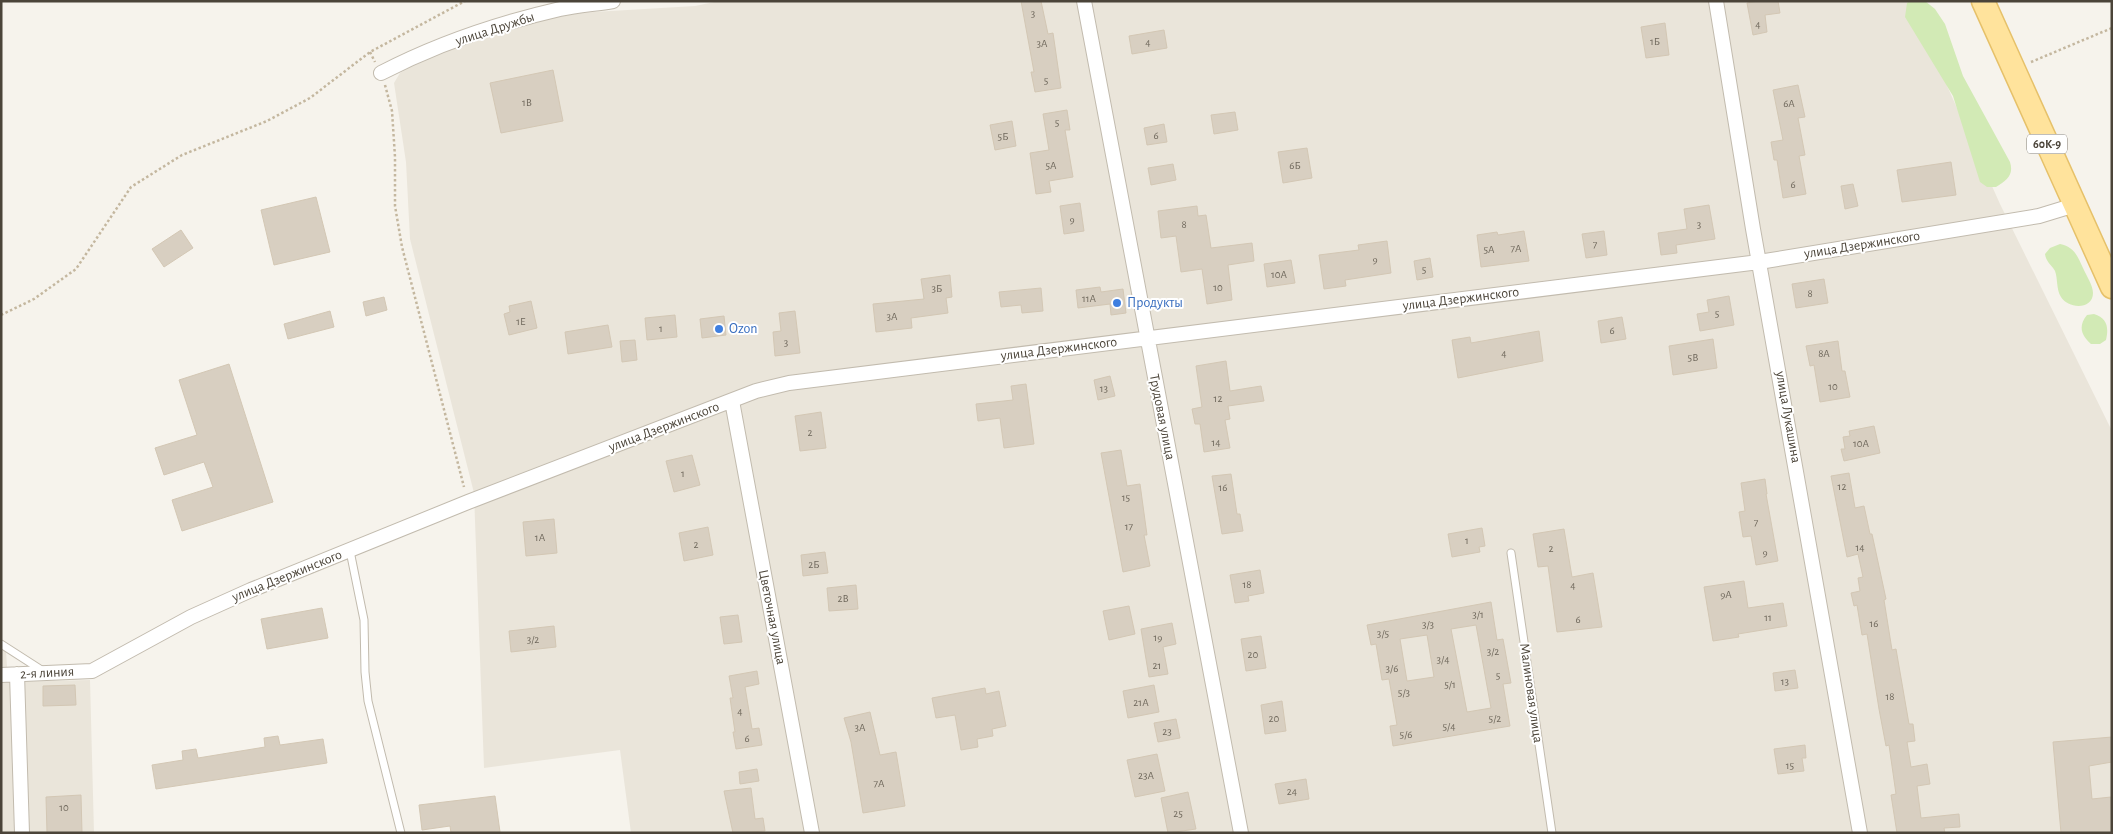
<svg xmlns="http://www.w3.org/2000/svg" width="2113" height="834" viewBox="0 0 2113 834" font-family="'Alegreya Sans',sans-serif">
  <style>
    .residential { fill: #eae5da }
    .green { fill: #d2eab5 }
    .building { fill: #d8cfc1; stroke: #d3c7b4; fill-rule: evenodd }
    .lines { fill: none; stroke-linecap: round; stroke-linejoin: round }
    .service-casing { stroke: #c2bbae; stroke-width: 9 }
    .minor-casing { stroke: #c2bbae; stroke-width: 16 }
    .primary-casing { stroke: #e6c16a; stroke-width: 25 }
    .path { stroke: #c4b79f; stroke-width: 2.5; stroke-dasharray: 2.5 2.5; stroke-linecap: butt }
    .service { stroke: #fff; stroke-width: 7 }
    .minor { stroke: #fff; stroke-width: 14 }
    .primary { stroke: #ffe39c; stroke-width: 22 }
    .shop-dot { fill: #3f7fe0; stroke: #fff; stroke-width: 2 }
    .labels { text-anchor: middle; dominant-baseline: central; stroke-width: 4; stroke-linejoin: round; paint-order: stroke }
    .number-label { font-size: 11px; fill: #6e675b }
    .shield { fill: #fff; stroke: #817c74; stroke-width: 1 }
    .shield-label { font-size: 12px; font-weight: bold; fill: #4b4439 }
    .street-label { font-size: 14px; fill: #4b4439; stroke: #fff }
    .shop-label { font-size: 14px; fill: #366cbe; stroke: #fff; text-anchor: start }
  </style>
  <rect width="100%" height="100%" fill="#f6f3ec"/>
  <path class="residential" d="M719,1h1190l91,203 112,227v402h-1481l-11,-83 -136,18 -10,-275 -64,-254 -4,-77 -12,-79 6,-10 16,-10 81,-31 63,-18 135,-8z
    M1,649l5,2 2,31 82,-2 4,153h-93z"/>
  <path class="green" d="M1910,1h15l10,8 10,15 18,52 47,86c4,13 -3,18 -14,25h-9l-7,-5 -27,-86 -48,-79 2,-14z
    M2060,244c14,3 17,11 23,24 3,7 10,17 10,25 0,17 -25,16 -32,4 -5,-8 -3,-18 -6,-26 -4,-7 -9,-9 -10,-17l5,-6z
    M2094,314c13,4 15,13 12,26l-6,4h-9c-10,-9 -13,-18 -4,-29z"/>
  <path class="building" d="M1021,1h20l7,33 5,-1 8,55 -26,4 -4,-20h3z
    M1758,1h20l2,12 -15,2 2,17 -14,3 -6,-32z
    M1665,23l4,32 -23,3 -5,-31z
    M1164,30l3,18 -35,6 -3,-18z
    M553,70l10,51 -62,12 -11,-50z
    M1798,85l7,32 -7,1 7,37 -6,1 7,38 -23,4 -6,-38h-3l-3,-18 12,-2 -10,-50z
    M1067,110l3,20h-5l8,47 -24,4 2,11 -15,2 -6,-41 19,-3 -6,-36z
    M1235,112l3,18 -24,4 -3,-19z
    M1012,121l4,25 -21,4 -5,-25z
    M1164,124l3,18 -20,3 -3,-17z
    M1307,148l5,30 -29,5 -5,-31z
    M1951,162l5,33 -54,7 -5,-32z
    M1173,164l3,16 -25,5 -3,-17z
    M1853,184l5,22 -13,3 -4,-23z
    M316,197l14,55 -56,13 -13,-55z
    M1080,203l4,28 -20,3 -4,-28z
    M1709,205l6,34 -39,6 1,8 -16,2 -3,-22 29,-4 -3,-20z
    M1197,206l1,10 8,-1 5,33 41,-5 2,18 -26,4 4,35 -25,4 -5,-35 -21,3 -5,-36 -15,2 -3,-27z
    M181,230l12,18 -29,19 -12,-18z
    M1524,231l5,30 -48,6 -4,-32 20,-3 1,3z
    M1604,231l3,24 -21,3 -4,-24z
    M1387,241l4,32 -46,7 1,6 -22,3 -5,-34 40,-5 -1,-5z
    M1430,258l3,19 -16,3 -3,-19z
    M1291,260l4,23 -28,4 -3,-23z
    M950,275l2,22 -6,1 2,15 -37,5 1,10 -36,4 -3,-28 51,-5 -3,-20z
    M1824,279l4,24 -32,5 -4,-24z
    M1100,287l1,5 22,-3 3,24 -15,2 -1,-11 -32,4 -2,-18z
    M1041,288l2,23 -21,2 -1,-8 -20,2 -2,-15z
    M1729,296l5,29 -34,6 -3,-17 12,-2 -2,-12z
    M384,297l3,13 -21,6 -3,-14z
    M531,301l6,27 -28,7 -5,-21 6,-2 -1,-6z
    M330,311l4,16 -46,12 -4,-15z
    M795,311l5,42 -25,3 -2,-24 8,-1 -2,-18z
    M675,315l2,22 -30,3 -2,-22z
    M724,316l2,19 -24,3 -2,-19z
    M1622,317l4,22 -25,4 -3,-22z
    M608,325l4,22 -44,7 -3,-22z
    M1539,331l4,30 -85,17 -6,-38 18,-3 1,6z
    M1713,339l4,29 -44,7 -4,-29z
    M635,340l2,20 -15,2 -2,-21z
    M1838,341l4,30h3l5,26 -30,5 -6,-37 -4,1 -4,-20z
    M1226,361l4,30 31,-5 3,15 -36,5 2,13 -5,1 5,28 -26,4 -4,-28h-5l-3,-15 10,-2 -6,-41z
    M229,364l44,138 -91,29 -10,-31 41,-13 -9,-25 -40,13 -9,-27 42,-13 -18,-55z
    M1110,376l5,20 -17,4 -4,-20z
    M1026,384l8,60 -30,4 -4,-30 -22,3 -2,-17 37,-4 -2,-14z
    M821,412l5,36 -26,3 -5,-35z
    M1874,426l6,27 -36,8 -3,-12h4l-2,-12 7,-1 -1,-5z
    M1121,450l6,36 13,-2 7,51h-3l6,31 -27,6 -22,-119z
    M692,455l8,30 -26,7 -8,-31z
    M1849,473l6,35 9,-2 6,28h2l14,65 -2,1 8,50 4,-1 13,75h4l2,17 -8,1 4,25 16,-3 3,20 -13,2 4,32 38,-4 1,13 -16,1 1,5h-48l-6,-38 5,-1 -7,-49 -3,1 -7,-37 -12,-75 -5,1 -5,-30 -3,1 -3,-13 9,-2 -2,-13 5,-1 -5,-23 -11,3 -16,-81z
    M1231,474l6,40h3l3,17 -21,3 -10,-58z
    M1765,479l2,15h-1l12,67 -22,4 -5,-29 -8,1 -4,-25 6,-1 -4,-28z
    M554,519l3,34 -31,3 -3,-34z
    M708,527l5,28 -29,6 -5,-28z
    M1482,528l3,18 -6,1 1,5 -28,5 -4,-23z
    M1564,529l8,48 21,-4 9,54 -45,5 -9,-66 -10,1 -5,-33z
    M825,552l3,21 -25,3 -2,-21z
    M1260,570l4,23 -16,3 1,5 -14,2 -5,-28z
    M1744,581l4,27 35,-5 4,23 -49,8 1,3 -26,4 -9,-54z
    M856,585l2,24 -29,2 -2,-23z
    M1491,602l6,38 6,-1 8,44 -8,1 7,42 -117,20 -3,-20 7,-1 -8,-46 -7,1 -6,-36 -5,1 -4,-20zM1476,625l15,83 -24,4 -16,-83zM1427,635l7,42 -27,4 -7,-42z
    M1129,606l6,28 -26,6 -6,-29z
    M322,608l6,30 -61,11 -6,-30z
    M738,615l4,27 -18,2 -4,-27z
    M1172,623l4,21 -13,3 5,27 -19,3 -8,-48z
    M554,626l2,21 -45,5 -2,-21z
    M1261,636l5,32 -20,3 -5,-32z
    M1795,670l3,18 -23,3 -2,-18z
    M757,671l2,13 -14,3 7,42 7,-1 3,17 -26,4 -3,-17h2l-5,-34h3l-4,-22z
    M75,685l1,20 -33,1v-20z
    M1154,685l5,27 -31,6 -5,-27z
    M985,688l1,6 13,-3 7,35 -14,3 1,7 -16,3 1,8 -17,3 -6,-35 -19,3 -4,-20z
    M1282,701l4,30 -21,3 -4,-29z
    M870,712l10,43 16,-3 9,54 -42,7 -12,-71 -7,-24z
    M1176,719l4,19 -22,4 -4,-19z
    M278,736l2,9 43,-6 4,24 -171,26 -4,-24 31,-5 -1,-9 14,-2 2,9 67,-11 -1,-9z
    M2112,737v25l-23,4 3,33 19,-2 1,36h-51l-8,-91z
    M1805,745l1,13h-4l2,13 -26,3 -4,-25z
    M1157,754l8,37 -30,6 -8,-37z
    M757,769l2,12 -19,3 -1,-12z
    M1306,779l3,20 -30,5 -4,-20z
    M751,788l4,31 8,-1 2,13 -32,2 -9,-42z
    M1188,792l8,37 -28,4 -7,-35z
    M81,795l1,38h-35l-1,-36z
    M495,796l5,36 -49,1 -1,-7 -28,4 -3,-25z"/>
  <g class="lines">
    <defs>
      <path id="service" d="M350,551l14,69 1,52 3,29 33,132
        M1511,553l41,280
        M1,644l42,27"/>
      <path id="minor" d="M1084,1l157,832
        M1716,1l37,228 107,604
        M381,73c56,-29 118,-50 179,-64 18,-4 36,-5 53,-8
        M732,401l80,432
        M17,674l5,159
        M1,675l91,-4 99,-54 60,-27 217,-88 288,-111 33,-8 970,-121 280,-46 36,-11"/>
      <path id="primary" d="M1983,1l129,286"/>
    </defs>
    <use href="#service" class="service-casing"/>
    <use href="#minor" class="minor-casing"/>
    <use href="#primary" class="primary-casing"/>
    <path class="path" d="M370,52l5,10
      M2031,62l81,-34
      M385,85l7,26 3,46v49l7,41 62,240
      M1,315l33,-16 42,-30 55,-82 51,-32 85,-34 43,-23 60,-46 95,-51"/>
    <use href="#service" class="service"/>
    <use href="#minor" class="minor"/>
    <use href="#primary" class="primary"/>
  </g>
  <g class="shop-dot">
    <circle cx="1117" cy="303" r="5"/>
    <circle cx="719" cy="329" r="5"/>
  </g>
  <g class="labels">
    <g class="number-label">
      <text x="1033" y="13">3</text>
      <text x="1758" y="24">4</text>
      <text x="1655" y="41">1Б</text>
      <text x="1148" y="42">4</text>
      <text x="1042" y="43">3А</text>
      <text x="1046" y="80">5</text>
      <text x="527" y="102">1В</text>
      <text x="1789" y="103">6А</text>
      <text x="1057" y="122">5</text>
      <text x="1156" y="135">6</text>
      <text x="1003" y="136">5Б</text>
      <text x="1051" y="165">5А</text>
      <text x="1295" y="165">6Б</text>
      <text x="1793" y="184">6</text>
      <text x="1072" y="219">9</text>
      <text x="1184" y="224">8</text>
      <text x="1699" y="224">3</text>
      <text x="1595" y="244">7</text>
      <text x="1516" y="248">7А</text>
      <text x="1489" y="249">5А</text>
      <text x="1375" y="259">9</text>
      <text x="1424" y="269">5</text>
      <text x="1279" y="274">10А</text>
      <text x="1218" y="287">10</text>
      <text x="937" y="288">3Б</text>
      <text x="1810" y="293">8</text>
      <text x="1089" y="298">11А</text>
      <text x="1717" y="313">5</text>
      <text x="892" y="316">3А</text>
      <text x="521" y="321">1Е</text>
      <text x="661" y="328">1</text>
      <text x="1612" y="330">6</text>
      <text x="786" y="342">3</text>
      <text x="1504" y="353">4</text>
      <text x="1824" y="353">8А</text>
      <text x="1693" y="357">5В</text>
      <text x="1833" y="386">10</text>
      <text x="1104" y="388">13</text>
      <text x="1218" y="398">12</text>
      <text x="810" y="432">2</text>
      <text x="1216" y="442">14</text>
      <text x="1861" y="443">10А</text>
      <text x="683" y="473">1</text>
      <text x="1842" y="486">12</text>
      <text x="1223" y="487">16</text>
      <text x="1126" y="497">15</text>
      <text x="1756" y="522">7</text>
      <text x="1129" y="526">17</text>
      <text x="540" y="537">1А</text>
      <text x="1467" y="540">1</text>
      <text x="696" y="544">2</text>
      <text x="1860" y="547">14</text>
      <text x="1551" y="548">2</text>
      <text x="1765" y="552">9</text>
      <text x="814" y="564">2Б</text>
      <text x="1247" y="584">18</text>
      <text x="1573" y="585">4</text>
      <text x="1726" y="594">9А</text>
      <text x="843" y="598">2В</text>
      <text x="1478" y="614">3/1</text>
      <text x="1768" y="617">11</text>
      <text x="1578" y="619">6</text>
      <text x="1874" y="623">16</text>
      <text x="1428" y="624">3/3</text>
      <text x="1383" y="633">3/5</text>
      <text x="1158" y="637">19</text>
      <text x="533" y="639">3/2</text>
      <text x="1493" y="651">3/2</text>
      <text x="1253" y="654">20</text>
      <text x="1443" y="659">3/4</text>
      <text x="1157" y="665">21</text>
      <text x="1392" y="668">3/6</text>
      <text x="1498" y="675">5</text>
      <text x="1785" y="681">13</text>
      <text x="1450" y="684">5/1</text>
      <text x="1404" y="692">5/3</text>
      <text x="1890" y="696">18</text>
      <text x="1141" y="702">21А</text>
      <text x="740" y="711">4</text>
      <text x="1274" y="718">20</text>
      <text x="1495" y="718">5/2</text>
      <text x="1449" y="726">5/4</text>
      <text x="860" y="727">3А</text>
      <text x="1167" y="731">23</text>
      <text x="1406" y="734">5/6</text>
      <text x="747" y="738">6</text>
      <text x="1790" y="765">15</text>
      <text x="1146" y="775">23А</text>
      <text x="879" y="783">7А</text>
      <text x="1292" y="791">24</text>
      <text x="64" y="807">10</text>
      <text x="1178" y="813">25</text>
    </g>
    <rect class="shield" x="2027" y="134.5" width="40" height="19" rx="4"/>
    <g class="shield-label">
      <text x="2047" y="144">60К-9</text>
    </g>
    <g class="street-label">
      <text transform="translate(495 29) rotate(-18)">улица Дружбы</text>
      <text transform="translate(1862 245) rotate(-9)">улица Дзержинского</text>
      <text transform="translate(1461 299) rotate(-7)">улица Дзержинского</text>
      <text transform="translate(1059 349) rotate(-7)">улица Дзержинского</text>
      <text transform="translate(1162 417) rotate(79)">Трудовая улица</text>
      <text transform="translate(1788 417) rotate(80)">улица Лукашина</text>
      <text transform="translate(664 427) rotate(-21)">улица Дзержинского</text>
      <text transform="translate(287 576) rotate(-22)">улица Дзержинского</text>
      <text transform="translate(772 617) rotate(79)">Цветочная улица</text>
      <text transform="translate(47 673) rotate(-3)">2-я линия</text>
      <text transform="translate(1531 693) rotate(82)">Малиновая улица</text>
    </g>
    <g class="shop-label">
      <text x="1127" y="303">Продукты</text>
      <text x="729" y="329">Ozon</text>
    </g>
  </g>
  <rect width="2113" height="834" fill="none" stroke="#4b4439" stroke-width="5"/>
</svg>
